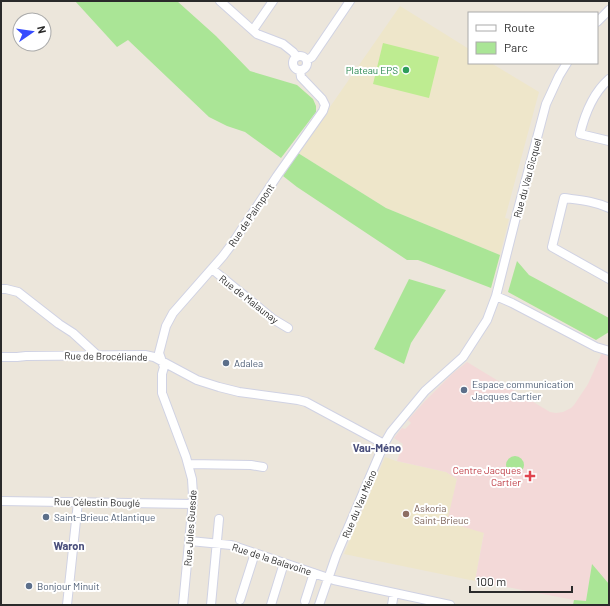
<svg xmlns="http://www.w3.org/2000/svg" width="610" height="606" viewBox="0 0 610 606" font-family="Barlow,sans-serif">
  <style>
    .education { fill: #eee6ca }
    .medical { fill: #f3d9d8 }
    .green { fill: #aae596 }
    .pitch { fill: #beec91 }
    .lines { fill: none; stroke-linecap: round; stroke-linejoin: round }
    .street-casing { stroke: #d0d2e3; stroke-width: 10 }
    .street { stroke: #fff; stroke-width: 8 }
    .leisure-dot { fill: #2e9e5b; stroke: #fff; stroke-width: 1.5 }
    .service-dot { fill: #5c6f8a; stroke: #fff; stroke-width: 1.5 }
    .health-dot { fill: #e0444e; stroke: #fff; stroke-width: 1.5 }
    .education-dot { fill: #8d6e63; stroke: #fff; stroke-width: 1.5 }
    .labels { text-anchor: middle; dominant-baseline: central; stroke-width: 4; stroke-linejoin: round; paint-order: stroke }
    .leisure-label { font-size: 10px; fill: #27864d; stroke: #fff; text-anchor: end }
    .street-label { font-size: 10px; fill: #2a2a2a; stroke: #fff }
    .service-label { font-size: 10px; fill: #4e5e75; stroke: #fff; text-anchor: start }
    .health-label { font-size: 10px; fill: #be3a42; stroke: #fff; text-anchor: end }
    .education-label { font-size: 10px; fill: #785e54; stroke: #fff; text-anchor: start }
    .neighbourhood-label { font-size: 11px; font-weight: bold; fill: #494e7b; stroke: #fff }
  </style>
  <rect width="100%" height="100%" fill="#ece6db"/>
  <path class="education" d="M400,6l69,43v14h22l48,29 -34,126 4,1 -9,36 -114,-47 -88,-55z
    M385,457l11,4 50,11 11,7 -9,43 36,10 -9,49 -131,-27 21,-49z"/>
  <path class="medical" d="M602,353l5,1 -1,2 3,1v227l-17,-19 -6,36 -12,-1 -99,-19 9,-48 -37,-11 10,-43 -11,-7 -49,-11 6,-17 -9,-6 8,-10 3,1 6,-6 -3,-3 17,-19 27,-27 15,-12 83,50 6,1 7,-1 8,-4 3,-3 14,-21z"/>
  <path class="green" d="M75,1h102l39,35 34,35 47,14 16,14 3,7v6l-35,46 -36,-26 -18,-6 -18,-9 -81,-77 -11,7z
    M298,153l88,55 114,47 -9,33 -73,-28h-11l-110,-73 -14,-11z
    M517,261l12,14 80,43v14l-13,8 -88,-48z
    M409,279l37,11 -35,53 -7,21 -30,-15z
    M506 465a9 9 0 1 1 18 0a9 9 0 1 1-18 0Z
    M592,564l17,20v21h-36l1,-5 12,1z"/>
  <path class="pitch" d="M383,43l56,14 -10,41 -56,-14z"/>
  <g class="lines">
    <defs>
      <path id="street" d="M220,1l37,33 26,10 10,8 4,5
        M597,22l12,-12
        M253,30l20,-29
        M293 63a7 7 0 1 1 14 0a7 7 0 1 1-14 0Z
        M307,60l5,-3 38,-56
        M609,79c-16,14 -24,34 -29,55l29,7
        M609,208c-14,-7 -30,-8 -45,-10l-12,49 57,32
        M212,269l61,50 15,9
        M1,289h5l12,3 41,32 14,9 24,22
        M496,296l16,7 84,44 13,4
        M1,357h16l9,-1 119,-1 9,2 43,23 22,7 20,5 59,8 8,2 78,42
        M188,464l63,1 12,2
        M1,501l192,3
        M190,541l41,4 103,35 116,25
        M240,600l15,-47
        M305,601l9,-28
        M67,605l11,-103
        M183,605l9,-94 1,-16 -1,-16 -6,-22 -24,-64v-19l2,-7 -5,-14 7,-27 7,-13 50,-57 9,-12 45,-68 46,-65 2,-6 -3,-6 -21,-22 -1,-7
        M211,605l8,-86
        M271,605l13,-42
        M319,605l17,-49 48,-112 7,-12 34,-41 38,-34 24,-37 9,-24 20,-79 30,-113 13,-28 8,-13
        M392,605l2,-12"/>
    </defs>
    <use href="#street" class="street-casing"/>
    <use href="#street" class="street"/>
  </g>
  <circle class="leisure-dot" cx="406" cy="70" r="4"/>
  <g class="service-dot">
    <circle cx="226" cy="363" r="4"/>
    <circle cx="464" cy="390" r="4"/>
    <circle cx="46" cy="517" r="4"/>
    <circle cx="29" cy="586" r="4"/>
  </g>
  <path class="health-dot" d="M528 470h4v4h4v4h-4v4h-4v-4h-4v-4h4z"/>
  <circle class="education-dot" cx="406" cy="514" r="4"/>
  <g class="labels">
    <g class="leisure-label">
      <text x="398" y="70">Plateau EPS</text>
    </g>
    <g class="street-label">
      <text transform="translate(527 178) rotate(-75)">Rue du Vau Gicquel</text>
      <text transform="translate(251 215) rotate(-56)">Rue de Paimpont</text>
      <text transform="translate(249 299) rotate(38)">Rue de Malaunay</text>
      <text transform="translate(106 356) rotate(1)">Rue de Brocéliande</text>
      <text transform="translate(97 502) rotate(1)">Rue Célestin Bouglé</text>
      <text transform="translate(359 504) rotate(-67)">Rue du Vau Méno</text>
      <text transform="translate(190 528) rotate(-86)">Rue Jules Guesde</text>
      <text transform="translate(272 559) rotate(18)">Rue de la Balavoine</text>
    </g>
    <g class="service-label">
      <text x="234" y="363">Adalea</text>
      <text x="472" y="384">Espace communication<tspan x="472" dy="12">Jacques Cartier</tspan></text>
      <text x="54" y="517">Saint-Brieuc Atlantique</text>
      <text x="37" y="586">Bonjour Minuit</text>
    </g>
    <g class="health-label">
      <text x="521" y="470">Centre Jacques<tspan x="521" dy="12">Cartier</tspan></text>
    </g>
    <g class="education-label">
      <text x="414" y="508">Askoria<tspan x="414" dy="12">Saint-Brieuc</tspan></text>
    </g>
    <g class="neighbourhood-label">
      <text x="377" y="447">Vau-Méno</text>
      <text x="69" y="545">Waron</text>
    </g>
  </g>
  <rect width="610" height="606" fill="none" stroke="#2a2a2a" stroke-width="4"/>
  <rect x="468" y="12" width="130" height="52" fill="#ffffff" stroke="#aaaaaa"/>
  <rect x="476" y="25" width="20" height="6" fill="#ffffff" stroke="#aaaaaa"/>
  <text x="504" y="32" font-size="12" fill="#2a2a2a">Route</text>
  <rect x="476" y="42" width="20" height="12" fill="#aae596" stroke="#aaaaaa"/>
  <text x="504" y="52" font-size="12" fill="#2a2a2a">Parc</text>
  <g transform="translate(32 32) rotate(77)"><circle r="19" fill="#ffffff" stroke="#aaaaaa"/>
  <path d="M0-3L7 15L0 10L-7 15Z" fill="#364bfe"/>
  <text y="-6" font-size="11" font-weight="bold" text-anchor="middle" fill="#2a2a2a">N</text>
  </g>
  <path d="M470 586v6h102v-6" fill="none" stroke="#2a2a2a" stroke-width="2"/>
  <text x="476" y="586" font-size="12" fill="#2a2a2a" stroke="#ffffff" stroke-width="3" paint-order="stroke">100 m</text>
</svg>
